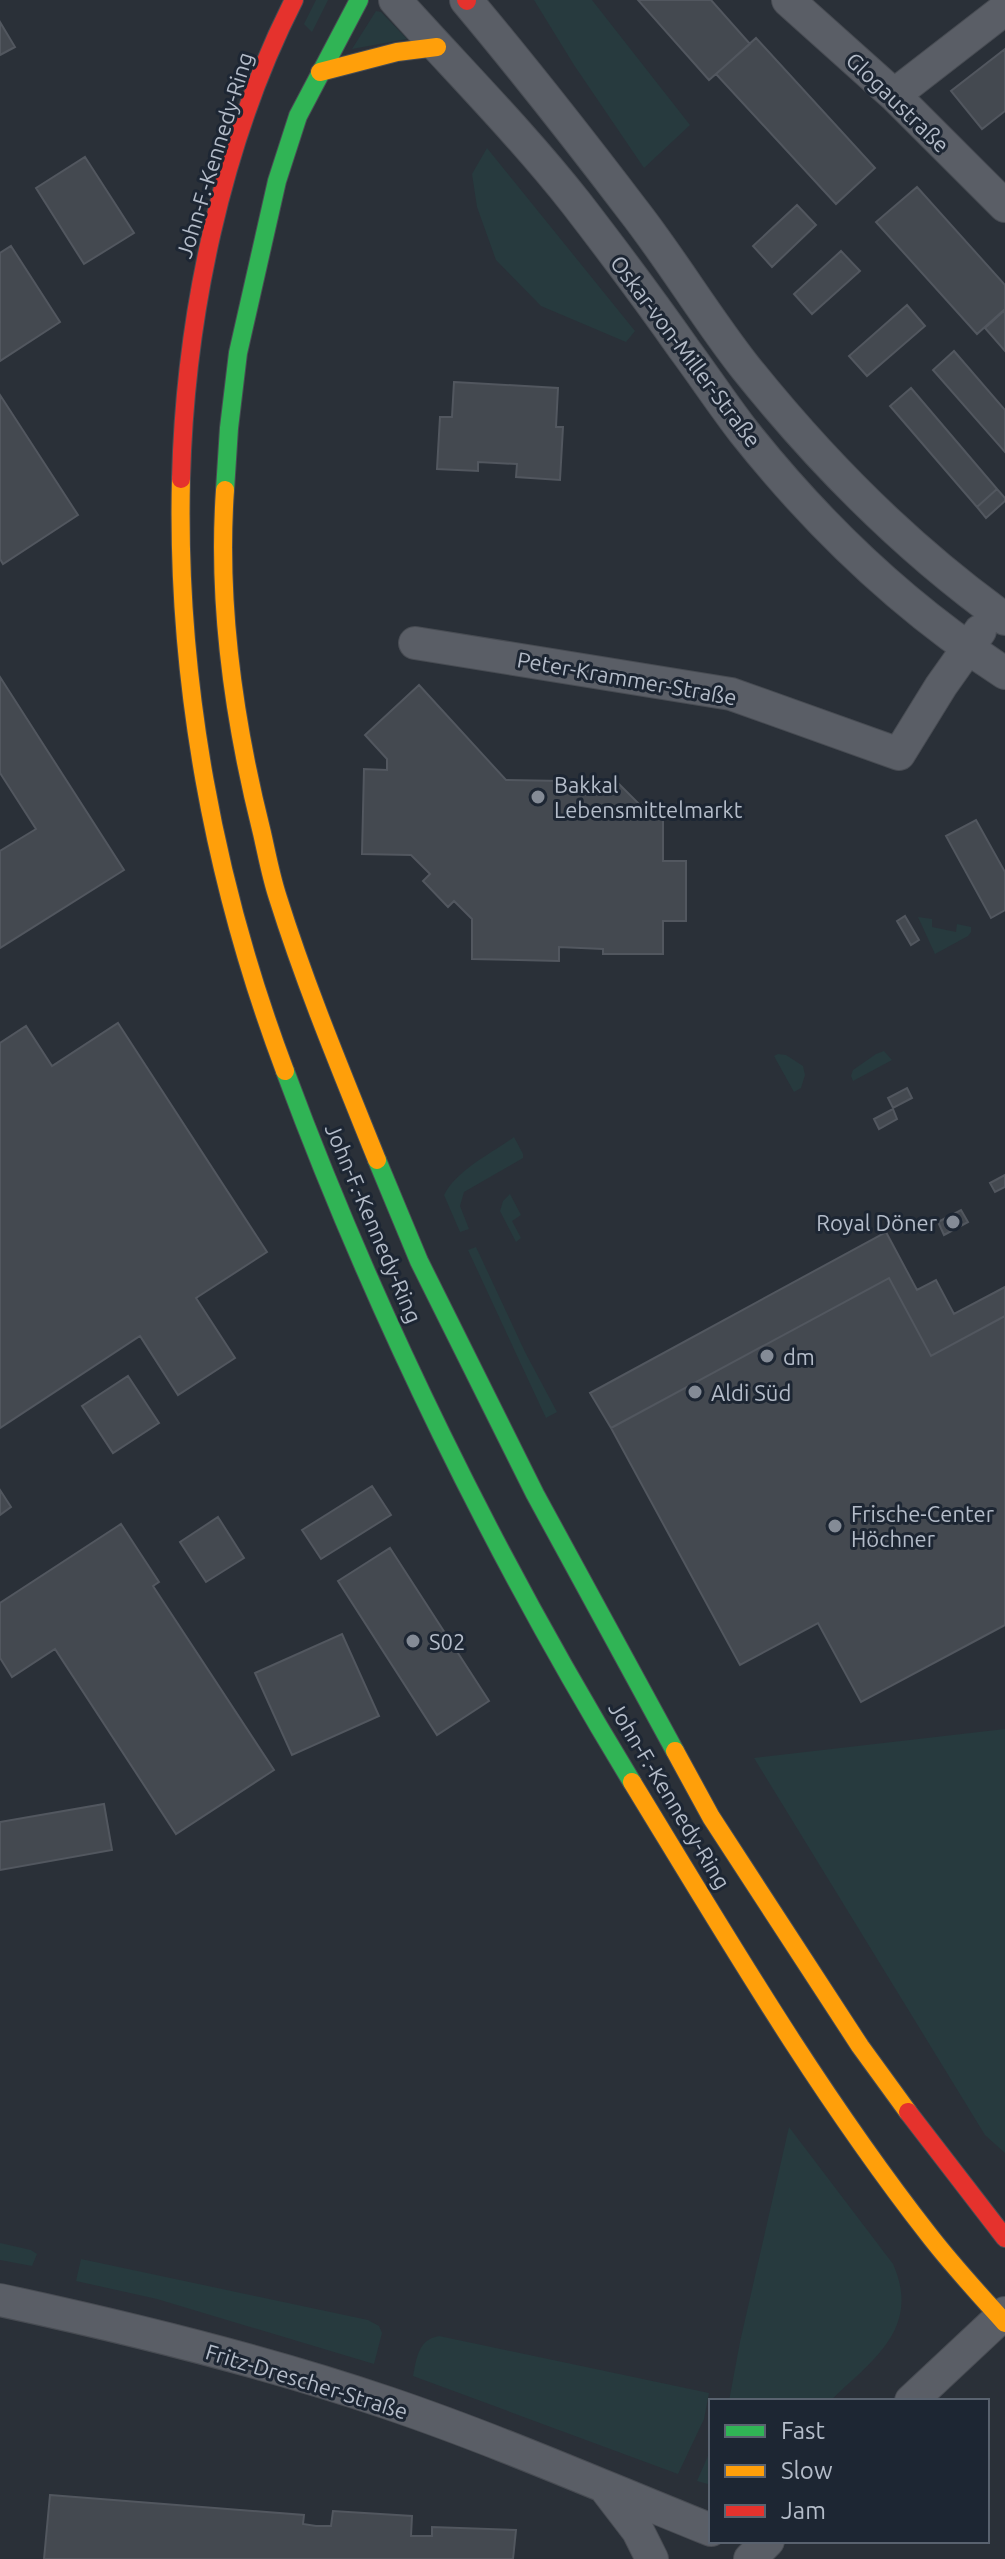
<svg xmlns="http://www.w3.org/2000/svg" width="1005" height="2559" viewBox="0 0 1005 2559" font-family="Ubuntu,sans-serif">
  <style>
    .green { fill: #273a3e }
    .building { fill: #444950; stroke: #52575f; stroke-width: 2 }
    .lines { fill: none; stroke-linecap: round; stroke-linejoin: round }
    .street-casing { stroke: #484c53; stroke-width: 34 }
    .fast-casing { stroke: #484c53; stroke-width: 20 }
    .slow-casing { stroke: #484c53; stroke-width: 20 }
    .jam-casing { stroke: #484c53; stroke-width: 20 }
    .street { stroke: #5a5e66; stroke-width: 32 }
    .fast { stroke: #30b455; stroke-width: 18 }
    .slow { stroke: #ff9f0a; stroke-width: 18 }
    .jam { stroke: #e5322d; stroke-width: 18 }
    .poi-dot { fill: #848b96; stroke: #1d2633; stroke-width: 3 }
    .labels { text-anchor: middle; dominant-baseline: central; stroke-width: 6; stroke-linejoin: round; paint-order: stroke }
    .street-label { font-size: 22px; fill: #b4bcc9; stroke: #1d2633 }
    .poi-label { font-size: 22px; fill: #b4bcc9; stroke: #1d2633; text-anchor: start }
  </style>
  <rect width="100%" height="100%" fill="#2a3038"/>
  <path class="green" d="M316,0h12l-16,32 -8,-8z
    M534,0h58l98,125 -46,43 -70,-103z
    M376,11l5,1 26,27 -55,10z
    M487,148l148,183 -9,11 -85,-36 -45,-46 -19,-53 -5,-33z
    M918,917l14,2v8l24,5 1,-8 14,3v5l-3,4 -33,18z
    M884,1051l8,9 -39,21 -2,-5 2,-6 23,-16z
    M778,1054l8,1 17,11 2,9 -4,13 -7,4 -20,-36z
    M514,1137l9,17v4l-59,34 -4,14 9,23 -9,3 -16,-37c14,-26 47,-41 70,-58z
    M510,1194l11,21 -9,6 9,17 -5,4 -16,-31 3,-10z
    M476,1247l49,105 32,60 -11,6 -78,-168z
    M1005,1729v424l-20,-18 -231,-377z
    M789,2127l104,137c29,65 -22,97 -63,137h-101l11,-59z
    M0,2243l31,7 6,4 -5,12 -32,-6z
    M81,2259l287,61 11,6 3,7 -8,31 -217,-65 -81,-18z
    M439,2336l270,57 -5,26 -26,55 -265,-98c4,-19 5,-36 26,-40z
    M711,2449v36l-14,-4z"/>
  <path class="building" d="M638,0h73l39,44 -41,36z
    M0,22l15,25 -15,8z
    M756,38l119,130 -39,36 -120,-130z
    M1005,49v62l-23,18 -31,-38z
    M85,157l49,76 -50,31 -48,-76z
    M917,187l88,98v24l-28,25 -101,-112z
    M797,205l19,20 -44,42 -19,-21z
    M11,246l49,76 -60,39v-108z
    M841,251l19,20 -48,43 -18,-20z
    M907,305l18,21 -58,50 -18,-20z
    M1005,310v41l-20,-23z
    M954,351l51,59v42l-72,-82z
    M454,382l104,6 -2,39h7l-3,53 -44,-3 1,-13 -39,-2v9l-41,-2 3,-52h12z
    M911,388l86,101 -20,18 -87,-101z
    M0,395l78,120 -75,49 -3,-5z
    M997,489l8,9v3l-19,17 -9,-11z
    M0,677l124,193 -124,78v-97l36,-22 -36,-56z
    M419,685l87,95 111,2 23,23h23v56h23v60h-23v33h-60v-5l-44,-2v14l-87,-2v-40l-18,-18 -6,6 -25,-26 7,-7 -19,-19 -49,-1 2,-85 23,1v-11l-22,-24z
    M976,820l29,52v38l-14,8 -45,-82z
    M905,916l14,24 -8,5 -14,-24z
    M118,1023l149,229 -71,46 39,60 -57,37 -38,-59 -140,92v-385l26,-17 26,40z
    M907,1088l5,10 -19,10 -5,-10z
    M893,1109l4,10 -18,10 -5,-10z
    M1005,1175v12l-10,5 -5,-9z
    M961,1210l7,12 -24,13 -6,-13z
    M886,1232l31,58 19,-10 18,34 51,-27v29l-74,40 -42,-78 -278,150 -21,-35z
    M889,1278l42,78 74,-40v309l-144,77 -43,-79 -78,42 -129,-237z
    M128,1376l31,47 -46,30 -31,-47z
    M372,1486l19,29 -70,44 -19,-29z
    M0,1490l11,17 -11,8z
    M218,1517l26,41 -38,24 -26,-40z
    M121,1524l38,58 -6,4 121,184 -98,64 -121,-185 -43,28 -12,-19v-55z
    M390,1548l99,153 -52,34 -99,-154z
    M390,1548l99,153 -52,34 -99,-154z
    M342,1634l37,82 -87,39 -37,-82z
    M104,1804l8,46 -112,20v-48z
    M50,2495l254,20 -1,9 13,2h15l2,-15 79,5 -1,20h21v-9l84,3 -3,29h-469z"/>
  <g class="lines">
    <defs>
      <path id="street" d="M395,0c60,67 125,132 181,203 37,48 73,96 108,146 20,27 39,56 60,83 73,92 162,177 261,241
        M466,0c57,68 112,138 166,209 40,51 73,107 113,158 76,95 161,181 260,252
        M788,0l106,95 111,111
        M894,95l111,-86
        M415,643l316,51 168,60 42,-68 39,-55
        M0,2300c130,28 262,60 388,103 109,37 216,84 323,127
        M911,2401l94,-88
        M605,2488l33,43 14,28
        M750,2559l18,-18"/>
      <path id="fast" d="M225,490l4,-62 9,-75 39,-172 21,-65 61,-116
        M285,1071c91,245 211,488 347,711
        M377,1160l42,101 116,233 140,257"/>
      <path id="slow" d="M320,72l77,-20 40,-5
        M181,479c-5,201 33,404 104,592
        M225,490c-8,115 9,232 37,343 5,22 9,44 16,65 28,89 64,175 99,262
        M675,1751l36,66 149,229 48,66
        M632,1782c94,154 186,311 297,453 24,31 50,59 76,88"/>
      <path id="jam" d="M466,0l1,1
        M181,479c4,-160 40,-336 113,-479
        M908,2112l97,126"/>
    </defs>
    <use href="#street" class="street-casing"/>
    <use href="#fast" class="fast-casing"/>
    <use href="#slow" class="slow-casing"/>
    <use href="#jam" class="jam-casing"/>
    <use href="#street" class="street"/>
    <use href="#fast" class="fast"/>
    <use href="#slow" class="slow"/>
    <use href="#jam" class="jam"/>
  </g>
  <g class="poi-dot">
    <circle cx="538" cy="797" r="8"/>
    <circle cx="953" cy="1222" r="8"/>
    <circle cx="767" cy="1356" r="8"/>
    <circle cx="695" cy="1392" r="8"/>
    <circle cx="835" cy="1526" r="8"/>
    <circle cx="413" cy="1641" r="8"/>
  </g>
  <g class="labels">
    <g class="street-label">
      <text transform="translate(898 102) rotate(44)">Glogaustraße</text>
      <text transform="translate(214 155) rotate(-73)">John-F.-Kennedy-Ring</text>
      <text transform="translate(686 351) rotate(53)">Oskar-von-Miller-Straße</text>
      <text transform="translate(627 678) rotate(10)">Peter-Krammer-Straße</text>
      <text transform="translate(374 1223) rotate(67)">John-F.-Kennedy-Ring</text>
      <text transform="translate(670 1795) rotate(59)">John-F.-Kennedy-Ring</text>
      <text transform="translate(307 2381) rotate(17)">Fritz-Drescher-Straße</text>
    </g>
    <g class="poi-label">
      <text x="554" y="784">Bakkal<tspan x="554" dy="25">Lebensmittelmarkt</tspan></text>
      <text x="937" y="1222" text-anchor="end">Royal Döner</text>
      <text x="783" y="1356">dm</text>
      <text x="711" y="1392">Aldi Süd</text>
      <text x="851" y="1513">Frische-Center<tspan x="851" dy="25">Höchner</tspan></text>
      <text x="429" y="1641">S02</text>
    </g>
  </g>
  <rect x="709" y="2399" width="280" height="144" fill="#1d2633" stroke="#59626f" stroke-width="2"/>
  <rect x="725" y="2425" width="40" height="12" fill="#30b455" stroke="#59626f" stroke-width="2"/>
  <text x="781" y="2439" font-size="24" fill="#b4bcc9">Fast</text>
  <rect x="725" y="2465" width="40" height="12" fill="#ff9f0a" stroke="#59626f" stroke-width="2"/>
  <text x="781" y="2479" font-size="24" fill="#b4bcc9">Slow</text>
  <rect x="725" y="2505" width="40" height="12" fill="#e5322d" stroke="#59626f" stroke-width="2"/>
  <text x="781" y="2519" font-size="24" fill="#b4bcc9">Jam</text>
</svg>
